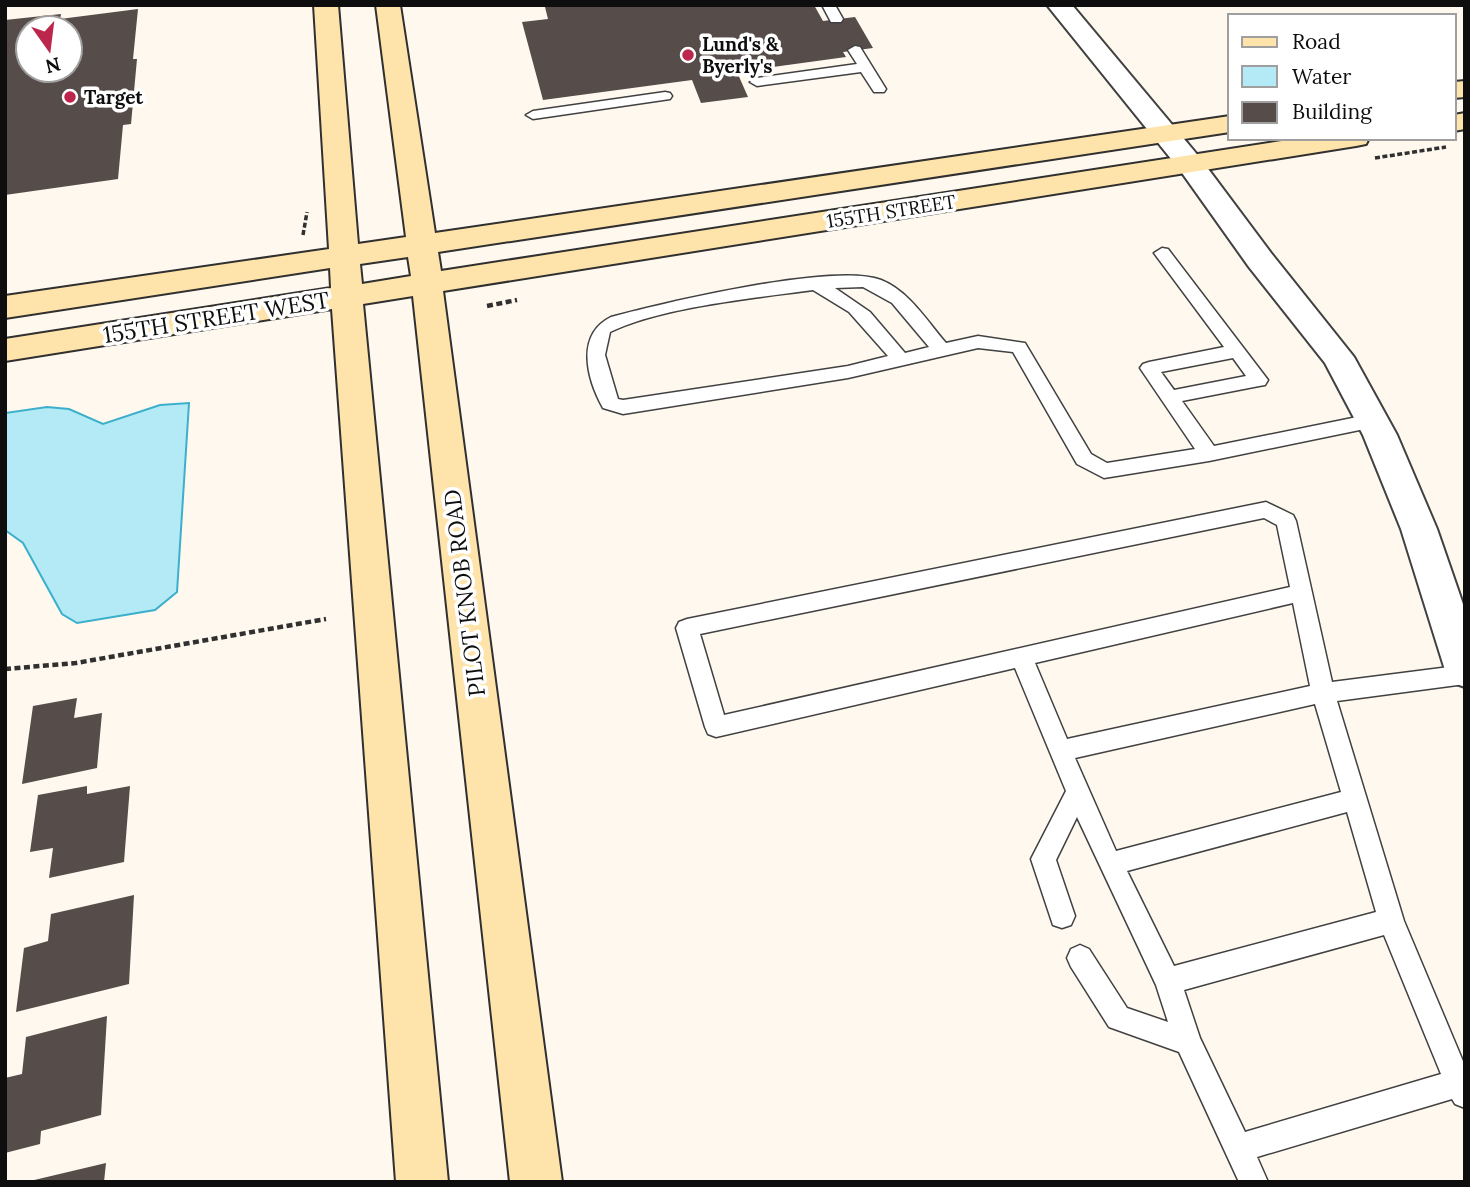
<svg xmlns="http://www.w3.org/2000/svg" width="1470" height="1187" viewBox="0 0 1470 1187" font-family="Lora,serif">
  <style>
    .water { fill: #b4eaf6; stroke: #3bafcc; stroke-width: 2 }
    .building { fill: #564c4a; fill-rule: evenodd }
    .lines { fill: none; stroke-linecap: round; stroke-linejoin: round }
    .lane-casing { stroke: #414141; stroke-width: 3 }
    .street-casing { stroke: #414141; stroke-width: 4 }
    .secondary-casing { stroke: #303030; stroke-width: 4 }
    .path-far1 { stroke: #303030; stroke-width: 3.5; stroke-dasharray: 5 2.5; stroke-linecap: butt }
    .path { stroke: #303030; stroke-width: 4.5; stroke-dasharray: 6 3.5; stroke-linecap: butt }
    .lane { fill: #fff; fill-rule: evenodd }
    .street { fill: #fff; fill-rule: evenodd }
    .secondary { fill: #fee4aa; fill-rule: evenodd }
    .poi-dot { fill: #bd264c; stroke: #fff; stroke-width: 2.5 }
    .labels { text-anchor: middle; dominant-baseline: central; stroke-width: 7; stroke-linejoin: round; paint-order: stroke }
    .far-poi-label { font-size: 19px; font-weight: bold; fill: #0e0e0e; stroke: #fff; text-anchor: start }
    .far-street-label { font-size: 19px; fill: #0e0e0e; stroke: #fff }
    .street-label { font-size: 23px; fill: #0e0e0e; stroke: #fff }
  </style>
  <rect width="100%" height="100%" fill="#fff8ee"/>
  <path class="water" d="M189,403l-12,189 -22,18 -78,13 -15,-9 -39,-71 -18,-13v-117l42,-6 22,2 34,15 57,-19z"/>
  <path class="building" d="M562,5h252l9,16 32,-4 18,31 -30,4 3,5 -109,15 11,25 -47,6 -9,-23 -149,20 -21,-78 26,-3 -3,-12z
    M138,9l-5,50h4l-6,65 -8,1 -5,54 -113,16v-175l56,-6 -1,5zM28,28h42v42h-42z
    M77,698l-3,20 28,-5 -5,55 -75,16 11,-78z
    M87,786v8l43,-8 -6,76 -75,16 4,-30 -23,4 8,-57z
    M134,895l-5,89 -113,28 8,-64 24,-7 3,-27z
    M107,1016l-6,99 -60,16 -1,13 -35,9v-75l17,-4 4,-37z
    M106,1163l-2,19h-73l-1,-1z"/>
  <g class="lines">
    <defs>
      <path id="lane" d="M822,5h13l8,14 -2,3h-10z
        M855,46l5,1 26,42 -2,3h-10l-13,-20 -104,14 -7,-4 7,-4 100,-14 -9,-14z
        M665,92l5,1 2,3 -2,3 -137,20 -7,-4 7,-4z
        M1162,248l6,1 100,131 -3,5 -6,1 -77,15 32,45 158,-32 7,2 2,5 -2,5 -170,35 -105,17 -27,-14 -64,-112 -35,-4 -130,30 -225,36 -20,-6c-16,-29 -28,-73 8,-91 53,-14 223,-55 270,-37 28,11 46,41 65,63l32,-7 47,7 66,111 16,9 88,-14 -55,-81 3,-4 6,-2 75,-15 -70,-94zM863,287l29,16 37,44 -24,6 -35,-41 -35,-24zM813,290l36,22 39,44 -40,10 -225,34 -5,-1 -13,-44 5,-23c51,-25 145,-34 203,-42zM1233,358l13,18 -72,14 -13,-18z
        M1266,502l27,13 3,6 36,161 133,-17v19l-128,17 67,220 61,145v42l-10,-4 -3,-5 -195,58 11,25h-29l-60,-130 -70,-25 -38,-60 -4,-9 4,-9 9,-4 9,4 38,59 41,14 -12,-37 -79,-168 -21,43 19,56 -4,9 -9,3 -9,-3 -22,-66 35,-68 -51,-123 -299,69 -8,-3 -3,-7 -29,-99 3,-6 8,-3zM1264,518l13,7 13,62 -566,128 -24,-81zM1293,603l17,83 -243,53 -32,-76zM1315,704l26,88 -225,59 -41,-93zM1347,812l29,100 -202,54 -47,-95zM1384,935l57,139 -196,58 -45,-94 -16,-48z"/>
      <path id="street" d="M1047,5h25l128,153 71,95 83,104 43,78 40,94 28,81v77l-14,-5 -6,-12 -44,-141 -38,-94 -38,-72 -76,-96 -69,-97z"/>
      <path id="secondary" d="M314,5h24l20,239 48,-7 -30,-232h24l35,228 795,-117v16l-792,120 3,19 860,-133h68l-3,6 -10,2 -913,145 119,891h-52l-97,-886 -50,8 85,878h-52l-64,-873 -327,52v-22l326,-51 -1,-20 -325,50v-22l324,-47zM408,257l3,19 -49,8 -2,-20z
        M1465,81v16l-11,1v-16z
        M1465,113v16l-11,2v-16z"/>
    </defs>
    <use href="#lane" class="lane-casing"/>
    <use href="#street" class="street-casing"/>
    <use href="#secondary" class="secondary-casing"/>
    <path class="path-far1" d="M1375,158l71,-11
      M303,235l4,-23"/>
    <path class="path" d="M487,306l30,-6
      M5,669l71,-6 250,-44"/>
    <use href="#lane" class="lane"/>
    <use href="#street" class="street"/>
    <use href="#secondary" class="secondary"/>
  </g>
  <g class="poi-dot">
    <circle cx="688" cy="55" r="7"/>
    <circle cx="70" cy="97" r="7"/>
  </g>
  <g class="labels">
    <g class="far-poi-label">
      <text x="702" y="44">Lund's &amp;<tspan x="702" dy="22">Byerly's</tspan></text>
      <text x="84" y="97">Target</text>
    </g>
    <g class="far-street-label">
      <text transform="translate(891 211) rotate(-9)">155TH STREET</text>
    </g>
    <g class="street-label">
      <text transform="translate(216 317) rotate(-9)">155TH STREET WEST</text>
      <text transform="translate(464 593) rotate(-97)">PILOT KNOB ROAD</text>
    </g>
  </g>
  <rect width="1470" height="1187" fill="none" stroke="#0e0e0e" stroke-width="14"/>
  <rect x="1228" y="14" width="228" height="126" fill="#ffffff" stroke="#9f9f9f" stroke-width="2"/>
  <rect x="1242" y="37" width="35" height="10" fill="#fee4aa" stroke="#9f9f9f" stroke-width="2"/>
  <text x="1292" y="49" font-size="21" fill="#0e0e0e">Road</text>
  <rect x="1242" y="66" width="35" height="21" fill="#b4eaf6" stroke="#9f9f9f" stroke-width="2"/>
  <text x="1292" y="84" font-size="21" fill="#0e0e0e">Water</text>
  <rect x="1242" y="102" width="35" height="21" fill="#564c4a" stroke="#9f9f9f" stroke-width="2"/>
  <text x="1292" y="119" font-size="21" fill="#0e0e0e">Building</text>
  <g transform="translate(49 49) rotate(166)"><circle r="33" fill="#ffffff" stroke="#9f9f9f" stroke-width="2"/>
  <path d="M0-5L12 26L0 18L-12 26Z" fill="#bd264c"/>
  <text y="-10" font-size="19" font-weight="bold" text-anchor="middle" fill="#0e0e0e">N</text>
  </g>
</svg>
